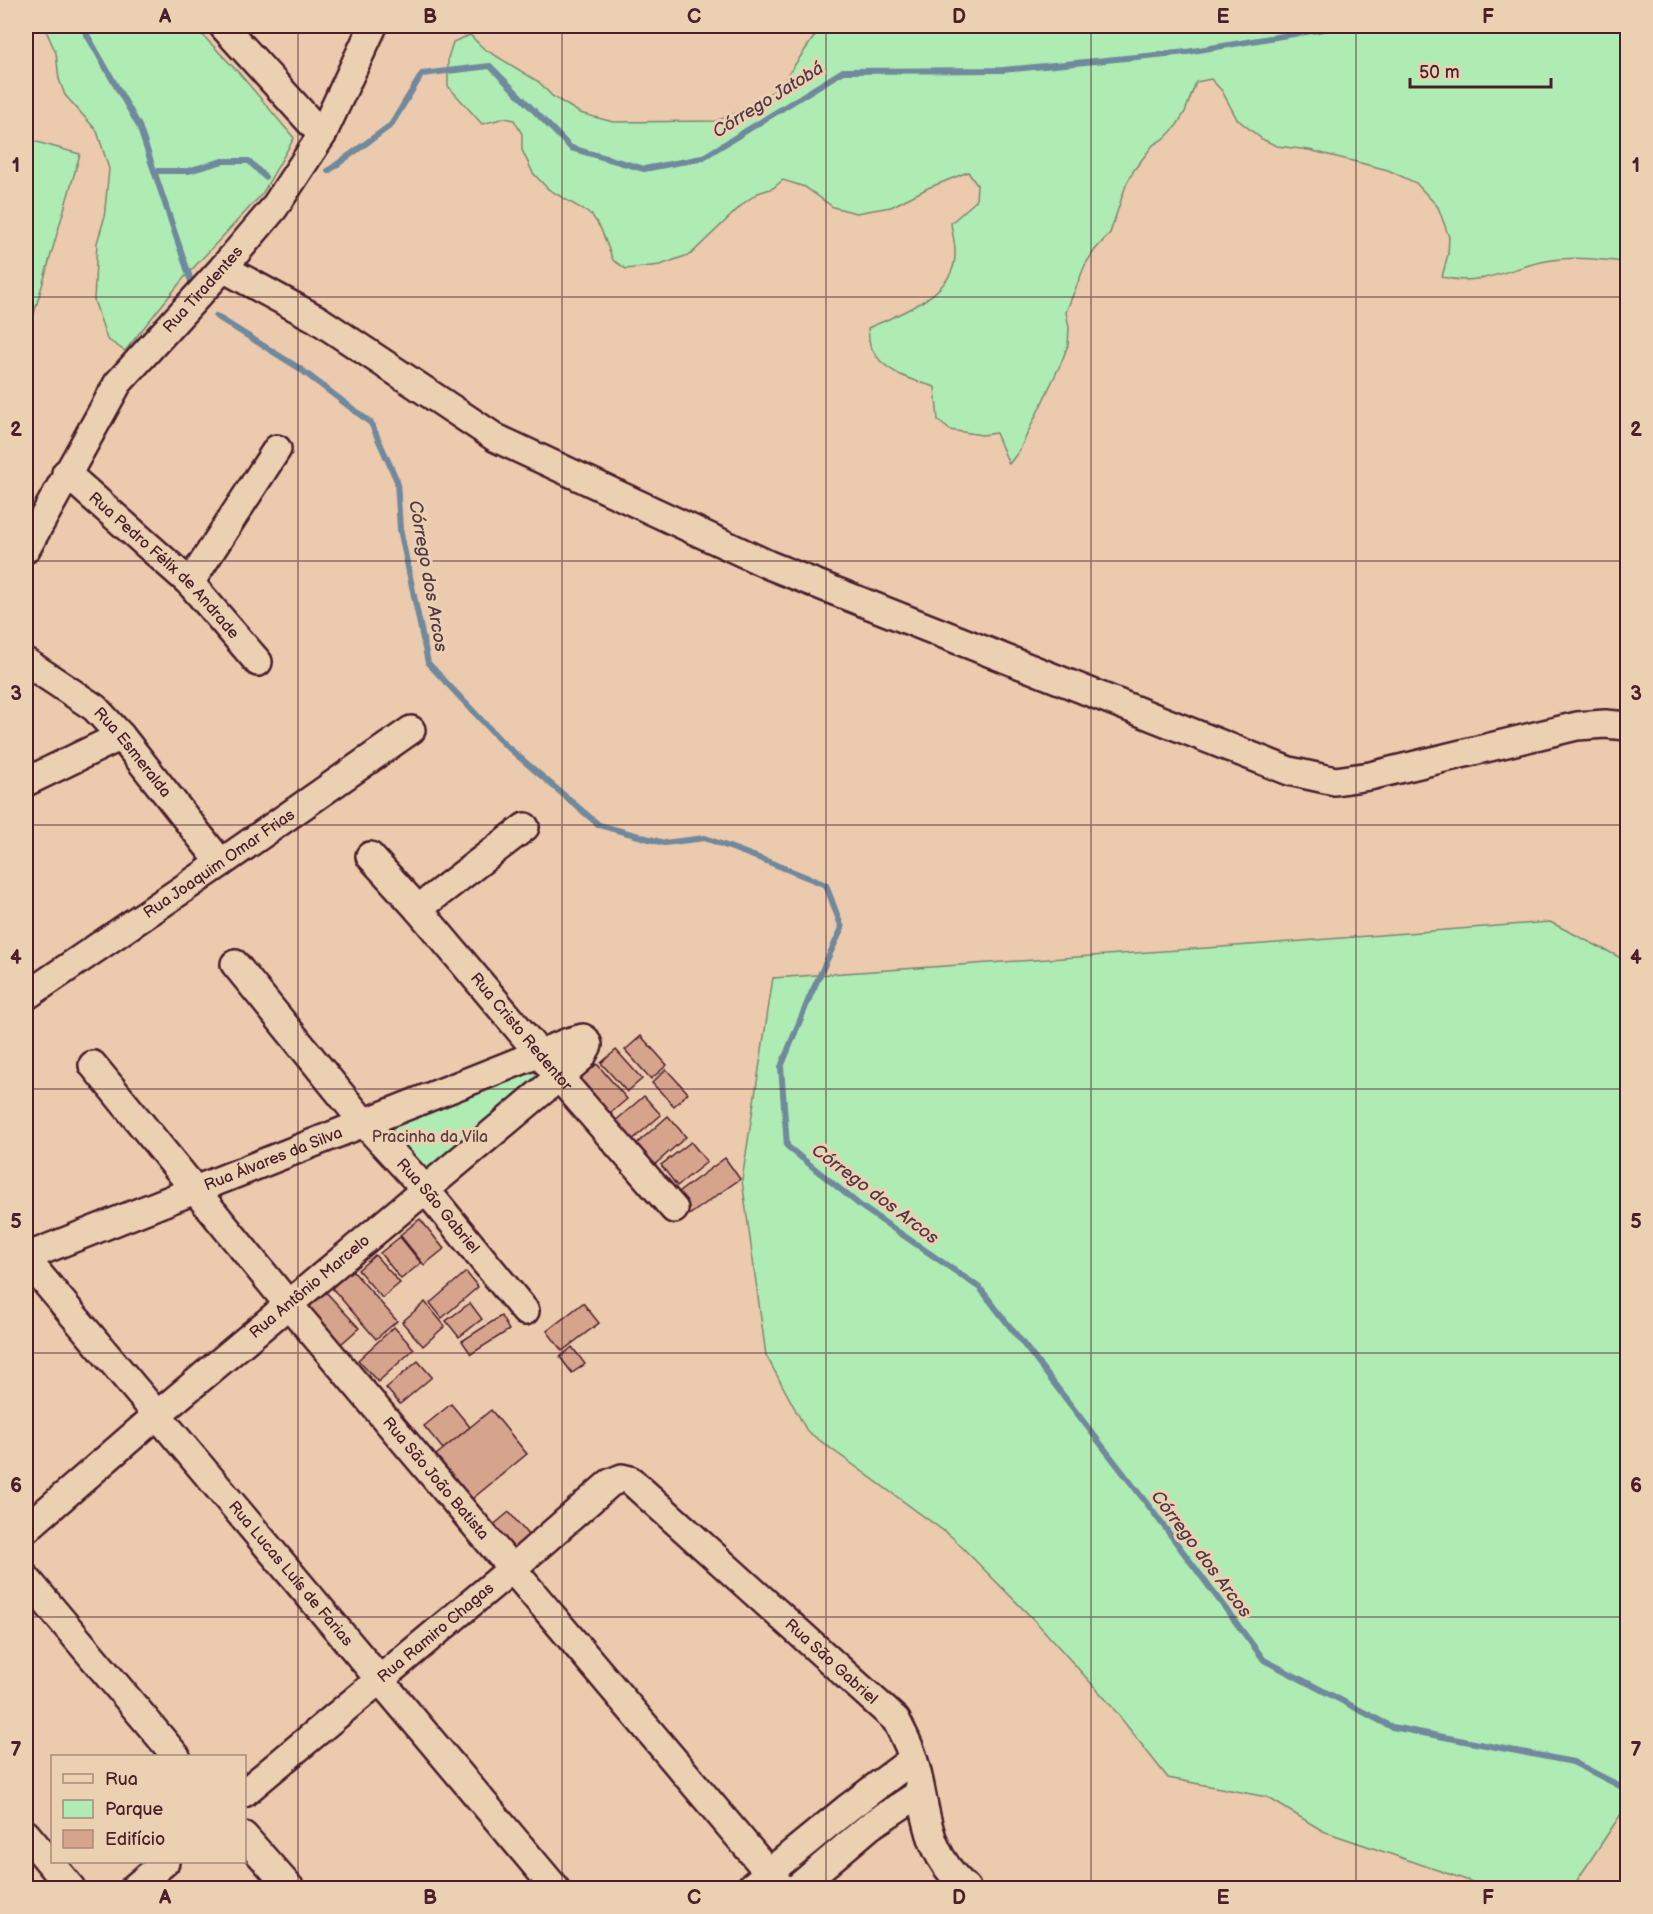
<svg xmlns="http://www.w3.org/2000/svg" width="1653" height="1914" viewBox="0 0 1653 1914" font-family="'Balsamiq Sans',sans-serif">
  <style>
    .green { fill: #aeecb3; stroke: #7c866f; stroke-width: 1.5 }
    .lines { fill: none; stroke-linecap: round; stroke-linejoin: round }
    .stream { stroke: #6f899c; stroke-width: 6 }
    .building { fill: #d6a38c; stroke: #4a1f2b; stroke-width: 1.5 }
    .minor-casing { stroke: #4a1f2b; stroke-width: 32 }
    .minor { stroke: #ecd0b2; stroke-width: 27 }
    .grid { fill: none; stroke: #4a1f2b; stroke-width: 1.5; stroke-opacity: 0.55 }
    .labels { text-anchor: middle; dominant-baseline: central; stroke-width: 6; stroke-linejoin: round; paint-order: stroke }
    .street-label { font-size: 16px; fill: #4a1f2b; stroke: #ecd0b2 }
    .park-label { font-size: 16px; fill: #593e3f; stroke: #ecd0b2 }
    .water-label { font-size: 18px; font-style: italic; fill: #533947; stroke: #ecd0b2 }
    .neatline { fill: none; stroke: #4a1f2b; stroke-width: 2 }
    .grid-label { font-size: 20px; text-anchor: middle; font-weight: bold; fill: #4a1f2b }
  </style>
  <rect width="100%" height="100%" fill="#ebcaad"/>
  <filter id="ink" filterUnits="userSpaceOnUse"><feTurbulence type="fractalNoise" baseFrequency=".0167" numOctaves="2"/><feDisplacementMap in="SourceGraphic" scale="12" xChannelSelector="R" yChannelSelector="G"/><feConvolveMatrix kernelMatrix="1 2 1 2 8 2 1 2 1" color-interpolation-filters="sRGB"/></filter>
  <g filter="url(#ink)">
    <path class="green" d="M44,26h150l45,47 55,65 -32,56 -79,85 -58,72 -18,-12 -13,-39 3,-57 7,-24 5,-50 -12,-38 -32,-36 -6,-16 -3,-26z
      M823,26h804v236c-24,-2 -50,-6 -75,-2 -39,5 -68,28 -110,17l6,-23 1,-17 -11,-30 -22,-24 -28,-13 -79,-20 -32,-4 -15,-7 -25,-20 -15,-28 -11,-12 -15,3 -11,30 -8,13 -11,12 -13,8 -19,25 -8,15 -16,48 -16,18 -9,14 -19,47 3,16 -1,17 -7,18 -42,88 -10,13 -13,-31 -14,2 -32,-5 -12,-10 -3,-33c-24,-7 -53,-15 -64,-40 -3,-6 -2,-13 -3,-19 30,-13 86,-33 87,-72 1,-11 -3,-23 -4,-33l25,-22 1,-16 -9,-13 -40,16 -37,19 -35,6 -23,-6 -28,-20 -22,-7 -10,8 -15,5 -14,10 -53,51 -31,11 -34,4 -13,-9 -12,-31 -9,-14 -44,-26 -15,-16 -11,-23v-16l-8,-14 -9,-2 -23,6 -34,-38v-28l5,-16 17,-7 13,13 56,34 13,14 28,17 33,9 103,-1 18,-7 45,-26 39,-57z
      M26,139l54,15 -51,177 -3,-1z
      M1550,922l77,39v844l-55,83h-82l-167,-57 -56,-34 -99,-19 -59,-75 -72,-80 -85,-86 -145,-106 -41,-76 -24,-175 31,-202 491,-34z
      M538,1061l11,17 -124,102 -44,-55z"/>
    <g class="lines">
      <path class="stream" d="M82,26l57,100 52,155
        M155,171h33l35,-10h26l16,16
        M328,171l63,-46 31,-51 68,-8 81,82 73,21 58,-11 141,-87 160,-1 184,-18 154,-26
        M216,316l83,52 72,55 26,58 3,48 28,134 76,81 95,81 65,18 41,-5 59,22 62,25 16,43 -32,68 -29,71 6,79 75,61 118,81 168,217 116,155 128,67 181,35 55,28"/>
    </g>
    <path class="building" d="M641,1036l26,29 -16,14 -26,-29z
      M616,1050l26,29 -15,13 -26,-29z
      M597,1064l30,35 -21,18 -30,-35z
      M666,1069l22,24 -14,13 -22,-23z
      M644,1096l17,19 -31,27 -17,-19z
      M668,1116l18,21 -34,30 -18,-21z
      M691,1142l16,20 -30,24 -16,-21z
      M725,1158l15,21 -51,36 -14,-20z
      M420,1219l24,30 -20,16 -24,-30z
      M400,1237l21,26 -20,16 -21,-26z
      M375,1255l25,28 -18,15 -24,-28z
      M352,1270l45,51 -21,18 -44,-51z
      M466,1272l12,15 -36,31 -12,-15z
      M325,1291l34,37 -18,16 -34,-37z
      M425,1302l20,24 -22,20 -21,-24z
      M470,1303l12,16 -23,18 -13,-16z
      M583,1303l16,20 -37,28 -15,-20z
      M501,1316l8,14 -38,24 -9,-13z
      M394,1327l20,22 -36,33 -20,-22z
      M572,1347l13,17 -13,9 -12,-16z
      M418,1361l14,16 -32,27 -14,-16z
      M451,1404l19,23 -27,22 -19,-23z
      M491,1410l36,44 -55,45 -36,-44z
      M509,1512l20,24 -18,14 -20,-23z"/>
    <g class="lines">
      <defs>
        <g id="minor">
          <path d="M223,26l99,109"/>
          <path d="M223,268l94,51 179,119 273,127 520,206 46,10 35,-5 207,-50 28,-2 23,2"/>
          <path id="s1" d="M66,473l124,110 68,79"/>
          <path id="s2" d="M26,549l92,-166 105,-115 51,-60 48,-73 51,-109"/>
          <path d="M190,583l87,-134"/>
          <path id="s3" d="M26,662l69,46 26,28 100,127"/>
          <path d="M26,782l95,-46"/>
          <path id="s4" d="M370,856l48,53 141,168 115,132"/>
          <path d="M418,909l107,-82"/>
          <path id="s5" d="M235,964l130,160 60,65 100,122"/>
          <path id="s6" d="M26,996l195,-133 190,-133"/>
          <path id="s7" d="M93,1065l196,240 493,583"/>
          <path id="s8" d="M26,1257l542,-215 15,-4 3,2 2,5 -7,13 -22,19 -402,338 -131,114"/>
          <path id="s9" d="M26,1259l529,629"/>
          <path d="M26,1578l150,178"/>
          <path id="s10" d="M244,1793l269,-225 97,-85 12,-5 8,2 266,240c6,12 13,24 17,38 16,52 8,89 53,130"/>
          <path d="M26,1834l45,54"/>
          <path d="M244,1836l46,52"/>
          <path d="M134,1888l31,-26"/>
          <path d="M750,1888l99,-81 64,-48"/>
          <path d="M797,1888l73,-62 50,-33"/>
        </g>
      </defs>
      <use href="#minor" class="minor-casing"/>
      <use href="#minor" class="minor"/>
    </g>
  </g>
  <path class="grid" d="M298,26v1862M562,26v1862M826,26v1862M1091,26v1862M1356,26v1862M26,297h1602M26,561h1602M26,825h1602M26,1089h1602M26,1353h1602M26,1617h1602"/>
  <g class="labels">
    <g class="street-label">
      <text stroke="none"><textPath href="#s2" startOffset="316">Rua Tiradentes</textPath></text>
      <text stroke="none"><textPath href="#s1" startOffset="135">Rua Pedro Félix de Andrade</textPath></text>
      <text stroke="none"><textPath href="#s3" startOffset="141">Rua Esmeralda</textPath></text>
      <text stroke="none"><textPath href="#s6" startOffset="234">Rua Joaquim Omar Frias</textPath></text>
      <text stroke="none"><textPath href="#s4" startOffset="232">Rua Cristo Redentor</textPath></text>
      <text stroke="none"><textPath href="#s8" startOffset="266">Rua Álvares da Silva</textPath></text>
      <text stroke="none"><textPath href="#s5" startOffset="316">Rua São Gabriel</textPath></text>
      <text transform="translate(310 1287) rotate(-40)">Rua Antônio Marcelo</text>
      <text stroke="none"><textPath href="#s7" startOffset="537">Rua São João Batista</textPath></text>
      <text stroke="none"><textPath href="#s9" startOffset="411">Rua Lucas Luís de Farias</textPath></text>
      <text stroke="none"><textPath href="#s10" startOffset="250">Rua Ramiro Chagas</textPath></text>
      <text stroke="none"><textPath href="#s10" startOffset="772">Rua São Gabriel</textPath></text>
    </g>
    <g class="park-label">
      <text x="430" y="1137">Pracinha da Vila</text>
    </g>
    <g class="water-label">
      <text transform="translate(768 100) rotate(-32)">Córrego Jatobá</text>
      <text transform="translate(428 576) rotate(80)">Córrego dos Arcos</text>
      <text transform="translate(875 1194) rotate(37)">Córrego dos Arcos</text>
      <text transform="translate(1201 1554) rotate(53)">Córrego dos Arcos</text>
    </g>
  </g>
  <rect width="1653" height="1914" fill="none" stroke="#ecd0b2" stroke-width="66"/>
  <rect x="51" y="1755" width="195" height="108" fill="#ecd0b2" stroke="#ab897c" stroke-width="1.5"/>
  <rect x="63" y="1774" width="30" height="9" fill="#ecd0b2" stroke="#ab897c" stroke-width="1.5"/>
  <text x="105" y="1785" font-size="18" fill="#4a1f2b">Rua</text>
  <rect x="63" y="1800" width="30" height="18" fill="#aeecb3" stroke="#ab897c" stroke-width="1.5"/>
  <text x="105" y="1815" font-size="18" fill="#4a1f2b">Parque</text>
  <rect x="63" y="1830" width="30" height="18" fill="#d6a38c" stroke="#ab897c" stroke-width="1.5"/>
  <text x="105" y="1845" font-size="18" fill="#4a1f2b">Edifício</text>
  <path d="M1410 78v9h141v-9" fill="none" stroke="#4a1f2b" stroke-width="3"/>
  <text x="1419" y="78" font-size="18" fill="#4a1f2b" stroke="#ecd0b2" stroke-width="4.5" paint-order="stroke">50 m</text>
  <rect x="33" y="33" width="1587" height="1848" class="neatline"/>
  <g class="grid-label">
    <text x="165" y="23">A</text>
    <text x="430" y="23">B</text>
    <text x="694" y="23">C</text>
    <text x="959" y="23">D</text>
    <text x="1223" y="23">E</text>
    <text x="1488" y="23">F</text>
    <text x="16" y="172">1</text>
    <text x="1636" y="172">1</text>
    <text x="16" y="436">2</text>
    <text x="1636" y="436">2</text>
    <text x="16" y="700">3</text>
    <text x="1636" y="700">3</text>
    <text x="16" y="964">4</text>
    <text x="1636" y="964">4</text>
    <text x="16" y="1228">5</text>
    <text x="1636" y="1228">5</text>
    <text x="16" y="1492">6</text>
    <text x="1636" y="1492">6</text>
    <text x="16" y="1756">7</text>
    <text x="1636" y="1756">7</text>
    <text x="165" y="1904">A</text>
    <text x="430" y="1904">B</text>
    <text x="694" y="1904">C</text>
    <text x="959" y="1904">D</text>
    <text x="1223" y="1904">E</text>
    <text x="1488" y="1904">F</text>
  </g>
</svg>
